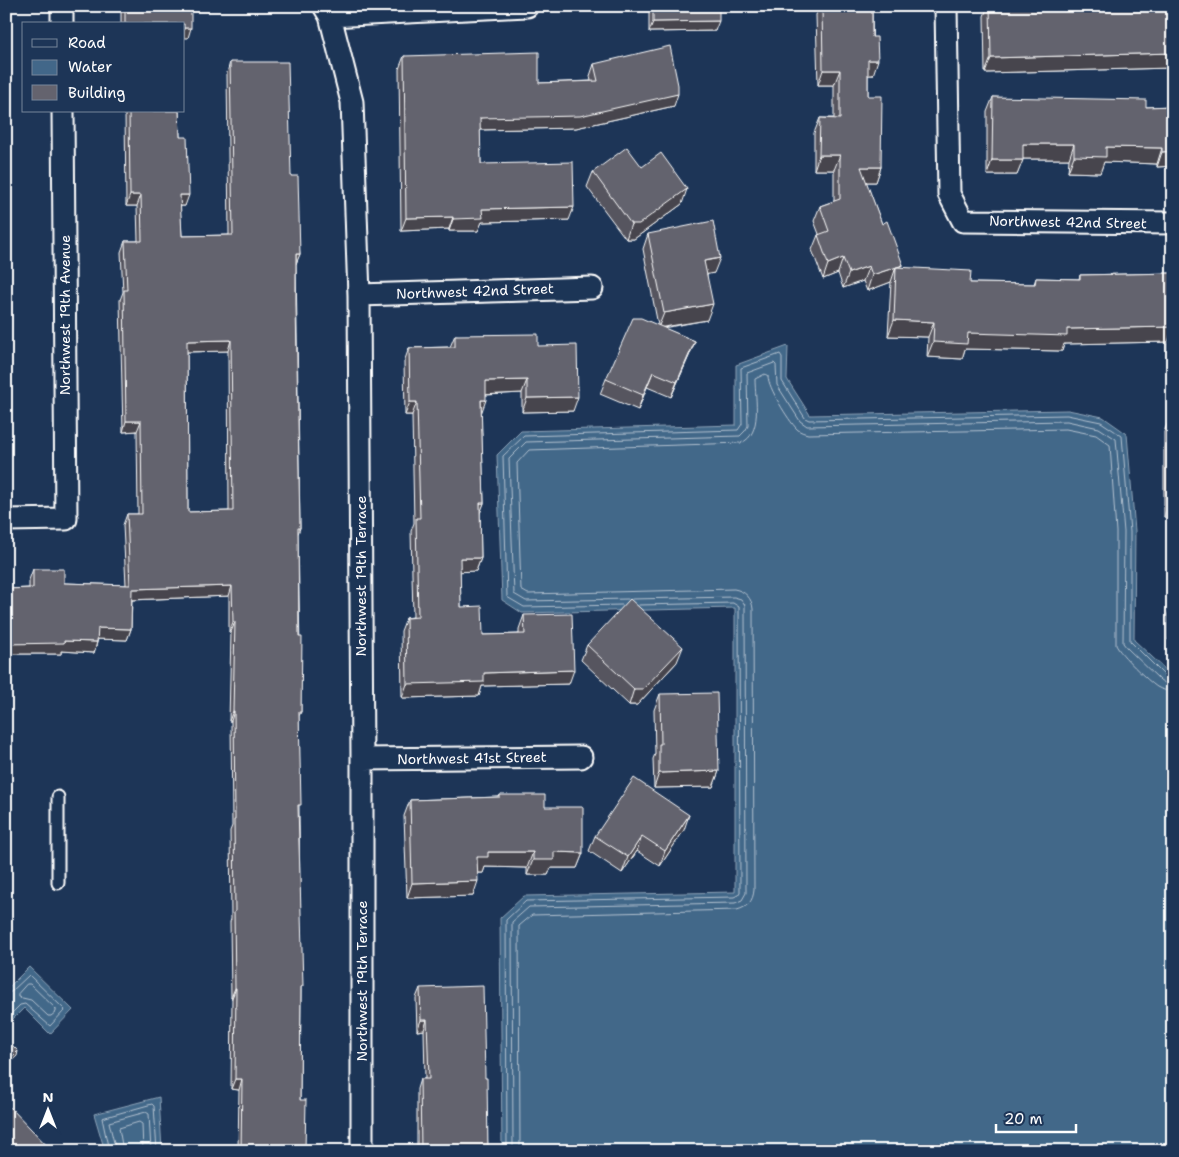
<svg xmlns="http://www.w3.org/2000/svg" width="1179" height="1157" viewBox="0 0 1179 1157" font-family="'Shantell Sans',sans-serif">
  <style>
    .water { fill: #426789; stroke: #8ea4b8 }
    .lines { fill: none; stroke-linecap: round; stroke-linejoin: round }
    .shore { stroke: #b3c2d0; stroke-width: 1 }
    .service-casing { stroke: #fff; stroke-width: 15 }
    .minor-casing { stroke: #fff; stroke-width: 25 }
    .service { stroke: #1d3557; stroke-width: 11 }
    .minor { stroke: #1d3557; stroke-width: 21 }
    .wall { fill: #56555f; stroke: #fff; fill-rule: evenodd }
    .shaded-wall { fill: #46454d; stroke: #fff }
    .building { fill: #64636e; stroke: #fff; fill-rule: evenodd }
    .labels { text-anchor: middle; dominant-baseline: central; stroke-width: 4.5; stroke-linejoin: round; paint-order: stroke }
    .street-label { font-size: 14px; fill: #fff; stroke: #1d3557 }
  </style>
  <rect width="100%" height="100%" fill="#1d3557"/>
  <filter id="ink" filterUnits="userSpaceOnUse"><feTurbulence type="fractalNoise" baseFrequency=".02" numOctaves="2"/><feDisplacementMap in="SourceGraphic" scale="10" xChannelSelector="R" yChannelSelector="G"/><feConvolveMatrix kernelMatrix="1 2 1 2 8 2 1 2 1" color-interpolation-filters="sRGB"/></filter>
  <g filter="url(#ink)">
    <path class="water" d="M788,346l-1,33 23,36 258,-5 35,7 24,17 8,97 -1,109 34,32h5v479h-671l-2,-233 24,-22 211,-4v-284l-213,5 -20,-13 -5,-145 24,-24 215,-6v-60z
      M29,967l44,43 -23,24 -26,-26 -18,18v-36z
      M159,1097l3,54h-57l-11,-37z"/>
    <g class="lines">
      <path class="shore" d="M628,599l-102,2 -12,-7 -5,-135 17,-17 214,-6 5,-5 3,-5 -1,-53 27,-10 2,2 1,20 23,36 7,5 260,-5 32,7 17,11 8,93 -1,111 4,5 33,32 5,3h8
        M622,605l-98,2 -17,-10 -4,-141 21,-20 214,-6 4,-6 -1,-56 39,-14 2,3v24l23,37 4,2 258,-5 34,7 21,14 8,96v109l34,34 9,2
        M27,984h3l26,25v3l-5,4h-3l-17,-16 -13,-3v-3z
        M6,993l5,-1 18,-17 36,35 -15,16 -25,-22 -5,1 -14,14
        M109,1151l-7,-33 50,-14 2,2 3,45
        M116,1151l-7,-29 37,-10 3,2 2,37
        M123,1151l-4,-23 20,-6 3,2 1,27
        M507,1151l-1,-231 20,-19 208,-4 4,-2 2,-3 -1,-285 -6,-4 -94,2
        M513,1151l-1,-229 17,-15 206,-4 7,-3 4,-7 -1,-288 -4,-6 -7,-2 -102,2
        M520,1151l-1,-225 13,-11 205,-5c11,-3 16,-9 17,-20l-1,-281c-1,-11 -8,-18 -19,-20l-206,5 -7,-4 -4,-127 12,-13 212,-7c22,-9 14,-44 14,-64l10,-5 3,2c0,11 20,44 29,53 3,3 7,4 11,5l258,-5 30,6 14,10 6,87v113c4,9 32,36 41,42 5,3 10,4 16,4"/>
      <defs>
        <path id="service" d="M58,797v86"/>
        <path id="minor" d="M62,6v18
          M324,6l6,10 22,86 7,193 3,464v392
          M946,6l3,188 14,27 210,2
          M330,16l197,-10
          M359,295l233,-7
          M6,520l60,-1 -3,-408
          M362,759l219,-2"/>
      </defs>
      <use href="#service" class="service-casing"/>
      <use href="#minor" class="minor-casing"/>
      <use href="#service" class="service"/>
      <use href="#minor" class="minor"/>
    </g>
    <path class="wall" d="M121,6h70l-3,32 -4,-14h-63z
      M649,6h70l-4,25 -66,1z
      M819,6h53l1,69h-5v21l13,71 -5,15h-10l16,42 21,41 -1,3 68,15 64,1 2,-6 43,1 1,-4 93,-2v79h-5v-10l-104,2 -2,7 -97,-2 -3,10 -35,-2 1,-20 -40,-1 3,-54 -24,9 -4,-10 -20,7 -5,-15 -15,6 -11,-29 6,-15 1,-1 -5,-13 6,-15 14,-5v-31h-20v-37l6,-15h14v-33h-16l-2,-70z
      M988,6h114v3l71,-3 -2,62 -186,5 -1,-57z
      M404,56l135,27 52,-2 -1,-5 4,-12 80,42 -98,22 -96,2 1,34 88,56 -87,2 -4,9h-29v-2l-48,2 -2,-162z
      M230,62l61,114 9,78 -4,9 4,265 -2,6 3,178 -2,4v95l2,180 -1,109 5,51h-67l1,-61 -8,-1 1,-91h-1l-1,-76 1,-3 -1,-88 2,-5 -1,-105h-2l2,-89h-2v-36l-97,4 -1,29 -4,11 -29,-1 -4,14 -33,-2v3h-55v-65l23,-1v-8l4,-11 31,14 62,2 -3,-60 4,-11h11l-1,-83 -14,1 -3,-132 3,-8 -2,-40 4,-11h13l-1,-35h-11l-1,-95h54l1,26 5,69h-5l2,30 47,-1 -2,-162zM228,351l1,160 -41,1 -1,-160z
      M993,97l153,10 27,-1v60l-16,1v-3l-53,-2 -4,11 -32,-1 1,-13h-46l-6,16h-30v-63z
      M642,167l40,37 -48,35h-8l-39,-52 6,-15z
      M648,234l66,39 -7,1v46l-44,8 32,13 -6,15 -18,41 -24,-10 -9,23 -38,-16 6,-15 52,-54 -15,-76z
      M455,335l83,11 35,65 -51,1v-19l-36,2 -5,18 3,90 -4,10 1,45 -5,13h-16l1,36 22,28 36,-1v-5l5,-14 45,69 -87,2 -3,10 -77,2 -1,-67 5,-13 7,-1 -2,-86 3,-8 -2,-108h-7l-1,-53 5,-14 41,-1z
      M1173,416v101h-9v-85l6,-15z
      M1173,603v37h-5v-26z
      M587,645l90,17 -40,43h-8l-48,-45z
      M660,694l59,77 -6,16 -59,1 -1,-29 2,-5 -1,-44z
      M500,795l45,12 38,46 -6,15h-26l-3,7h-21v-7l-42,-1 -2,6h-5l-5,23 -66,2 -3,-82 6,-16 89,-3z
      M684,830l-24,36 -23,-15 -15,22 -33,-22 6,-15z
      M420,988l65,90 3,73h-71v-62l3,-10h5l-1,-49 -7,1 -1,-33z"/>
    <path class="shaded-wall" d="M719,21l-4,10 -66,1 4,-10z
      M184,28h7l-3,10h-4z
      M1173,53v10l-2,5 -186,5 6,-15z
      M868,60h10l-5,15h-11z
      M823,70h17l-6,15h-16z
      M678,94l-4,12 -98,22 -100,2 4,-12z
      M1023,144h51l-5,15h-52z
      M1106,147l56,1 -5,16 -53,-2 -4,11 -32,-1 6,-16z
      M1173,151v15l-16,1 5,-15z
      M819,155h21l-6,15h-20z
      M992,160h31l-6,15h-30z
      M861,167h20l-5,15h-21z
      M687,189l-5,15 -48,35h-8l5,-15z
      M130,195h11l-4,11h-11z
      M180,195h9l-4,11h-9z
      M574,207l-5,13 -87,2 -4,9h-29l4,-12 29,-10z
      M453,217l-4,12 -48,2 5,-13z
      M296,254h4l-4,10z
      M720,258l-6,15 -15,3 5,-15z
      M843,258l-5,15 -15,6 5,-15z
      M903,265l-6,15 -1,-13 -5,15 -24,9 5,-16z
      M869,266l-6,15 -20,7 6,-15z
      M713,304l-6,16 -49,8 6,-15z
      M894,320l40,2 -6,15 -40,-1z
      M1173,327l-5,15 -104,2 -2,7 -97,-2 -3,10 -35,-2 6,-15 35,-9 99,-4z
      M1173,339v13h-5z
      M231,340l-3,11 -45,1 4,-11z
      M695,341l-6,15 -18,41 6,-15z
      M653,372l-6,15 -9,23 5,-15z
      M527,380l-5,13 -41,2 5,-14z
      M578,397l-5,14 -51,1 5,-14z
      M481,400h5l-5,14z
      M410,402h7l-5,13h-7z
      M126,421h15l-4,10 -14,1z
      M1170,502h3v15h-9z
      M480,503h4l-5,13z
      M460,558h21l-5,13 -21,1z
      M232,586l-3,10 -100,4 3,-11z
      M233,622h2l-4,10h-2z
      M98,628l33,1 -4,11 -33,-1z
      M1173,628v12h-5z
      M64,641l33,1 -3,11 -33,-2v3h-55v-10z
      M683,647l-6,15 -40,43h-8l5,-16z
      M574,670l-5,14 -87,2 -3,10 -77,2 5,-14 77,-11z
      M233,711h1l-3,10h-2z
      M719,771l-6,16 -59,1 5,-15z
      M689,815l-5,15 -24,36 5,-15z
      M642,836l-5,15 -15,22 6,-16z
      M488,852h45l-6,16 -42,-1 -2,6h-11l5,-16z
      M554,852l29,1 -6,15h-26l-3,7h-21l6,-15z
      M478,881l-5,15 -66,2 5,-15z
      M235,988h1l-4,10h-1z
      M421,1020h6l-3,10 -7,1z
      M18,1051l-1,5 -11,10v-3z
      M235,1079h7l-3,11 -8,-1z"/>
    <path class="building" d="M125,6h66v22h-7v-4h-59z
      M653,6h66v15l-66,1z
      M822,6h50v31h5l1,23h-10v36h14l-1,71h-20l21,57 5,-3 16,44 -31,10 -3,-9 -20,7 -6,-15 -15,6 -10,-29 11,-4 -9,-25 20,-7v-44h-21l1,-37 20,1v-49h-17z
      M990,6h112v3l59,-2v-1h12v47l-182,5z
      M670,46l8,39v9l-98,22 -100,2 1,46 92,-2 1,45 -92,2 1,9 -30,1v-2l-47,1 -2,-162 135,-4v31l59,-2 -4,-17z
      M230,62h58l3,114h7l2,78h-4v50l4,224h-2l1,109h3l-1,75h-2l2,93h-3l5,181 -2,1 -1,113h6l-1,51h-64l1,-72h-7l1,-91h-1l-1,-76h1l-1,-92h1l-1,-109h-1l2,-89h-2l-1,-36 -100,3 -1,40 -33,-1 -1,14 -33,-1v2l-58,1v-55l27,-1v-19h31v14l66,2 -3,-71h15l-1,-93h-15l-2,-131h3l-2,-49h17l-1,-46h-11l-1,-84h50l1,26h7l2,58h-9l2,41 51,-1zM231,340l2,171 -45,1 -1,-171z
      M993,97l153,3v7l27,-1v45l-11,1v-4l-56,-1v10l-32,-1v-12h-51v16h-31z
      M627,147l15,20 19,-14 26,36 -48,35h-8l-38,-52z
      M713,221l7,37 -16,3 9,43 -49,9 -16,-79z
      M896,267l75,4 -1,12 65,1 1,-6 44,1v-4l93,-2v54l-106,2v7l-99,-3 -1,11 -34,-2 1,-20 -40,-2z
      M633,318h8l54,23 -18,41 -24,-10 -10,23 -37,-16z
      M538,334v12l39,-1 1,52 -51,1v-18l-41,1v19h-5l3,103h-4l1,55h-21l1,49 21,-1 1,29 42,-1 -1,-19 48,-1 2,56 -90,3v9l-77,2 -1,-66 12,-1 -2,-99h4l-3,-116h-7l-1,-54 46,-1v-12z
      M1173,416v86h-3v-85z
      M630,599l53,48 -40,42h-9l-47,-44z
      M717,693l2,78 -60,2v-29h2l-1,-50z
      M634,778l55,37 -24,36 -23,-15 -14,21 -33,-21z
      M500,795h45v12h38v46l-29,-1v8h-21v-8h-45v5h-11l1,24 -66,2 -2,-83 90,-3z
      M483,986l2,92h2l1,73h-67l-1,-72h9l-2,-59h-6l-1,-32z
      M6,1039l12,12 -12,12z
      M10,1107l42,44h-46v-40z"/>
  </g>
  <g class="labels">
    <g class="street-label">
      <text transform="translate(1068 222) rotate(1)">Northwest 42nd Street</text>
      <text transform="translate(475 291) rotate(-2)">Northwest 42nd Street</text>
      <text transform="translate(65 315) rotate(-90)">Northwest 19th Avenue</text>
      <text transform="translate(361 576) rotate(-90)">Northwest 19th Terrace</text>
      <text transform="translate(472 758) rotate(-1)">Northwest 41st Street</text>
      <text transform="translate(362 981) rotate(-90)">Northwest 19th Terrace</text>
    </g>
  </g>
  <rect width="1179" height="1157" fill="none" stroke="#1d3557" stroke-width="25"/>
  <rect x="12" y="12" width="1154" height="1132" fill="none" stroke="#fff" stroke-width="2" filter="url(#ink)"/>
  <rect x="22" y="22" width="162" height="90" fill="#1d3557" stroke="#77869a"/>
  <rect x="32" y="39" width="25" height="8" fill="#1d3557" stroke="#77869a"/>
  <text x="68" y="48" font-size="15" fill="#ffffff">Road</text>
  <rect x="32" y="60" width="25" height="15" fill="#426789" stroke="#77869a"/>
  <text x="68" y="72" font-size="15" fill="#ffffff">Water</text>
  <rect x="32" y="85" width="25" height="15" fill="#64636e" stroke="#77869a"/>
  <text x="68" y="98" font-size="15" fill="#ffffff">Building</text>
  <g transform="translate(48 1110)" stroke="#1d3557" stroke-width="4" paint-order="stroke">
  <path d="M0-4L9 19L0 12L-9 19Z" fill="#ffffff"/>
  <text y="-8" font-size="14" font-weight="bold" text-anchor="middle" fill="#ffffff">N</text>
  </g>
  <path d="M996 1124v8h80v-8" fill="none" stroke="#ffffff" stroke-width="2.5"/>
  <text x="1004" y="1124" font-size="15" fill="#ffffff" stroke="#1d3557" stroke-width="4" paint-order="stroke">20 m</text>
</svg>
